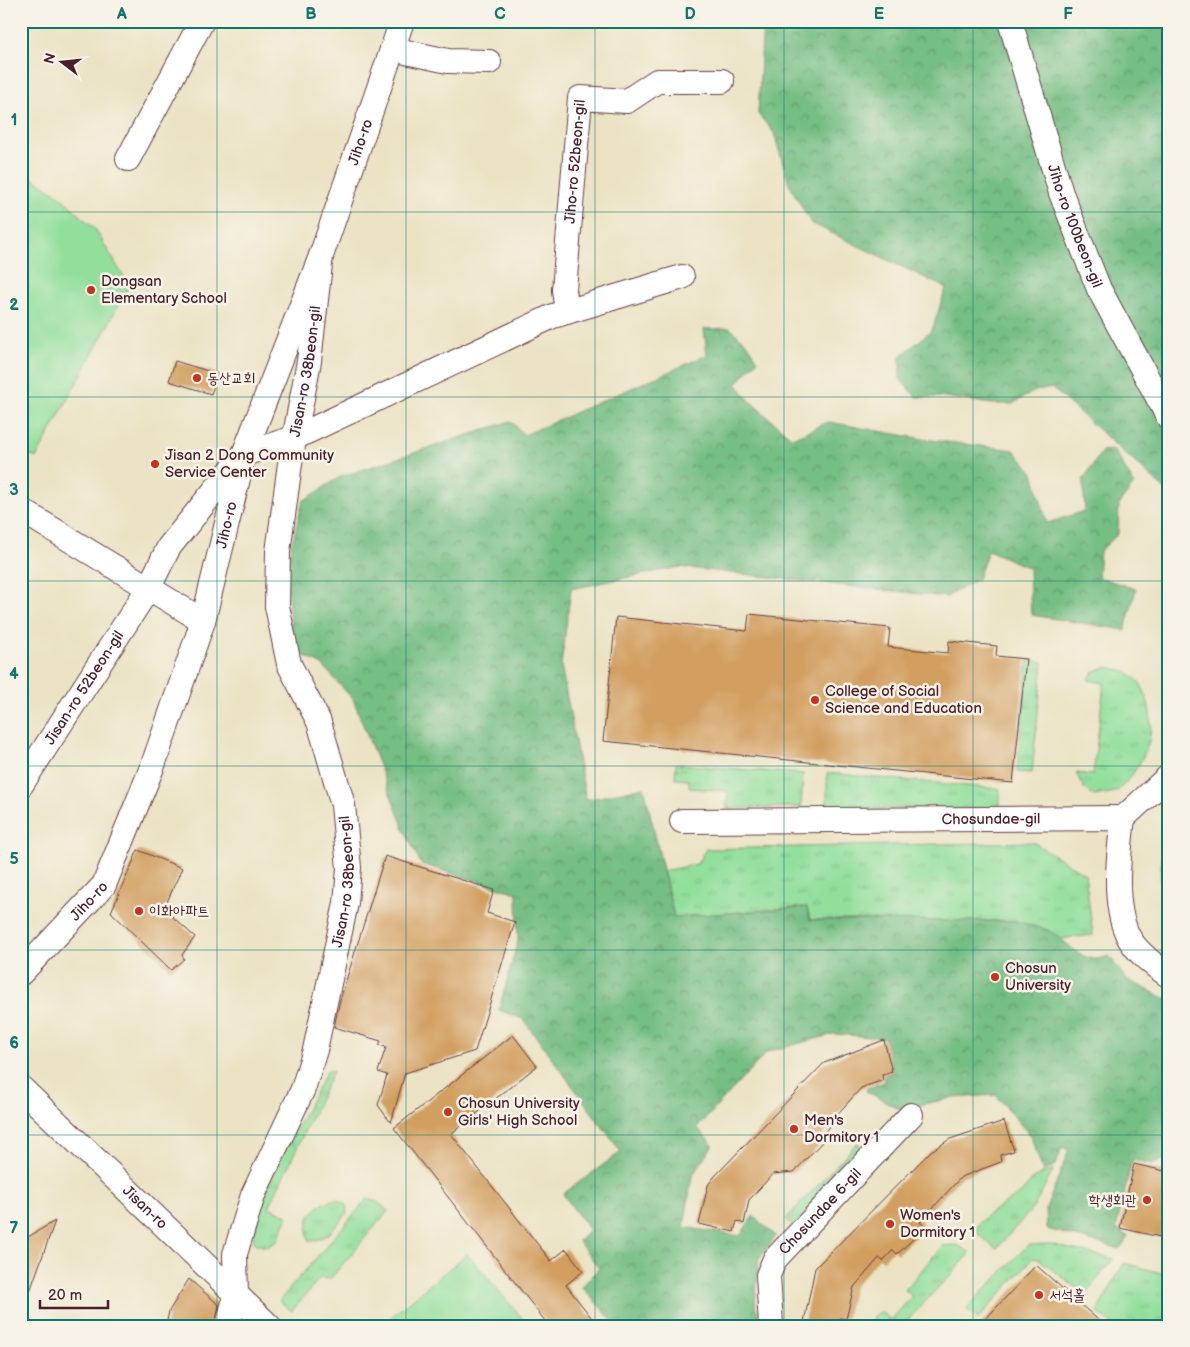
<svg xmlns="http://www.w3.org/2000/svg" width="1190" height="1347" viewBox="0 0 1190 1347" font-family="'Balsamiq Sans','Poor Story',sans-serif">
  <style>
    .grass { fill: url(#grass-tufts); stroke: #6e7f64 }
    .forest { fill: url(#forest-crowns); stroke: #606e58 }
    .green { fill: #92df9c; stroke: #6e7f64 }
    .building { fill: #d29f60 }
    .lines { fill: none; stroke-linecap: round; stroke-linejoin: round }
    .minor-casing { stroke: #623c42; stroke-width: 26 }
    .minor { stroke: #fff; stroke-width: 24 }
    .grid { fill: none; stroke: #0f766e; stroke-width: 1; stroke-opacity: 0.55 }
    .poi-dot { fill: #c8321e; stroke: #f7f3e8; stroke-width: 2 }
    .labels { text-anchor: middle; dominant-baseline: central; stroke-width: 5; stroke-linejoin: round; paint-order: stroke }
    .street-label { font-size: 15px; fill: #4a1f2b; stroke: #f7f3e8 }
    .poi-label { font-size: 15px; fill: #4a1f2b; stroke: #f7f3e8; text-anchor: start }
    .neatline { fill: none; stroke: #0f766e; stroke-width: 2 }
    .grid-label { font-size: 16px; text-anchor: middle; font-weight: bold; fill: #0f766e }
  </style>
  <defs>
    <pattern id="grass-tufts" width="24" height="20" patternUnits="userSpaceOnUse" patternTransform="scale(1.25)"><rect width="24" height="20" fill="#92df9c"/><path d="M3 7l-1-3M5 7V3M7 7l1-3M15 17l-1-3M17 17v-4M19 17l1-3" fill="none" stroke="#7fbf87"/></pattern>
    <pattern id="forest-crowns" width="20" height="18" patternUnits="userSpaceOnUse" patternTransform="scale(1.25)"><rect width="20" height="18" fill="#75be84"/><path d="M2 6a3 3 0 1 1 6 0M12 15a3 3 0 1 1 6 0" fill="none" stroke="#629a6c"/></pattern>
  </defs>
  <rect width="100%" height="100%" fill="#f7f3e8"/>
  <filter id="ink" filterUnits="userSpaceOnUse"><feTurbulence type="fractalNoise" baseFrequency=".02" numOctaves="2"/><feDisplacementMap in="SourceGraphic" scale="10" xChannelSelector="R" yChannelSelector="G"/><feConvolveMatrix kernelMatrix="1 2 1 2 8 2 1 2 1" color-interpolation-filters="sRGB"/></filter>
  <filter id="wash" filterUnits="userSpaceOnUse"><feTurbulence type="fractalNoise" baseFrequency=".0096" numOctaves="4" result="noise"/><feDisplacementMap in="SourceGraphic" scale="20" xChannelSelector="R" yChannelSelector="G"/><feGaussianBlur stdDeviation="1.12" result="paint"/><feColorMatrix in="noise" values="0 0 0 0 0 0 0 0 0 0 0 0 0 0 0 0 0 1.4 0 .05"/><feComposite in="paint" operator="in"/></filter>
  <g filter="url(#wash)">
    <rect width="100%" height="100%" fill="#ebe3c4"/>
    <path class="grass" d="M1028,660l15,2 -11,111 -15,-1z
      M1105,667c12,2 24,4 32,13 11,11 16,39 13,55 -2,18 -19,45 -33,56 -6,3 -16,3 -23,5l-10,-8 -8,-15 17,2 11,-92 -16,-3 5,-8z
      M676,764l127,10 -2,33 -74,1 1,-17 -39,-3v-8l-14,-1z
      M827,773l173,16v20h-173z
      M1033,842l52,32 8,61 -34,4 -11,-9 -33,-9 -205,-1 -3,-13 -133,10 -11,-46 34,-7 9,-15z
      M327,1071h6l-64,136 19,9 -11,25 -10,6 -12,-3 -2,-8 19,-62z
      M857,1143l9,7 -72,77 -8,-8z
      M1054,1169l-21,39 -37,41 -23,-19 14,-15 34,-22 14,-16z
      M368,1198l8,3 12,10 -58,68 -10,-1 -28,33 -13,-10z
      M336,1199l10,5 1,9c-10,12 -22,29 -38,28 -6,-23 5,-37 27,-42z
      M1050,1244l63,15 -28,36 -46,-36 -6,-1 -55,61 -12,-10 62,-64z
      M957,1245l14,8 -69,73h-32l3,-10 8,-4 10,8 21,-24 -7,-6 37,-44z
      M1124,1263l45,12v51h-55l-17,-14z"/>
    <path class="forest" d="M763,21h406v472l-117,-105 -17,3 -23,13h-20l-46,-7h-30l-16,-18v-22l32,-27 14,-42 -135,-65 -22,-39 -15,-51 -16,-19z
      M730,328l18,17 10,15 -22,24 15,18 41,36 37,-16 94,17 91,11 19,23 14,50 38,-12 -2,-31 19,-29 12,-1 20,34 -15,20 -1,30 -18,17 -2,26 38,12 -11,41 -94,-15 -2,-47 -41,-18 -10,29 -32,18 -267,-30 -108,22 -10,76 25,135 58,-13 30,130 133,-10 3,13 205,1c11,3 22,5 31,9 25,10 32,37 63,26l18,24 42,20v157l-15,7 -22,-4 -16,69 12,7 -8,13 -73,-20 -1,-20 23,-59 -7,-3 -6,18 -13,6 -12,-34 -35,-42 -44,3 -52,11 -34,-18 1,-3 18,-6 -1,-6 9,-4 -8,-34 -51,-4 -67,18 -70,76 16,17 -21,31 -8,51 56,9 13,-20 23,20 -17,22 -4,46 6,22h-144l-35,-39 17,-19 -21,-27 11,-11 -26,-36 58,-42 -98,-133 -24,-9 19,-70 -1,-47 -96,-29 -17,-35 -51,-130 -31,-34 -30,-16 -6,-82 17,-66 37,-24 171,-56 13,14 183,-80 -3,-26z
      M1169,829v90c-12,-25 -10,-64 0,-90z"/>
    <path class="green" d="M21,171l36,23 38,35 34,57 -93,172 -15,-9z
      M467,1254l62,72h-149z"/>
    <g id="blocks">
      <path class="building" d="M175,361l43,13 -7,20 -42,-13z
        M749,614l141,14 -2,19 60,6 1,-12 48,5 -1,10 30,3 -13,124 -410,-42 13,-124 131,14z
        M138,850l44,18 -18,41 31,28 -13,18 2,4 -13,11 -60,-58z
        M385,856l109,34 -7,23 28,9 -40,129 -70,22 -14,50 -13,-18 9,-30 -9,-3 8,-25 -7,-2 2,-4 -47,-14 6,-27z
        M513,1035l24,31 -86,68 100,127 15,-12 17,22 -17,14 32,41h-49l-155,-198z
        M884,1040l8,32 -10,3 1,5 -22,8 -28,31 1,1 -14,18 3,3 -29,31 -21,2 -24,26 -5,24 -7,-3 -3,11 -35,-8 9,-39 6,-8 110,-114z
        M1004,1121l10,30 -14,4 1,7 -40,15 -41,45 5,4 -14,15 -14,13 -4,-4 -10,11 -4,-3 -25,29 -8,32 -6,-1 -2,8h-20l-14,-4 11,-54 116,-117 19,-12z
        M1134,1164l35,8v67l-49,-11z
        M55,1221l-31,87h-3v-67z
        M1036,1265l69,61h-126z
        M189,1279l30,26 -4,21h-49l3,-15z"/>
    </g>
  </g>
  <g filter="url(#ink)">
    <use href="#blocks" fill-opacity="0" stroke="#623c42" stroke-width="1"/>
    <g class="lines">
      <defs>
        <g id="minor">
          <path id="s1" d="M1010,21l51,172 38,96 70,129"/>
          <path d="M392,49l56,12 41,1"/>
          <path d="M128,159l74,-138"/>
          <path id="s2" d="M567,312l-3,-22 16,-192 47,3 30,-20h65"/>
          <path d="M21,510l182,111"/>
          <path id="s3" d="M21,785l127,-196 21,-42 75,-93 50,-16 259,-122 129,-39"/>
          <path d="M1123,818l46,-42"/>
          <path id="s4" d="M682,821l441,-3c-4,35 -11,85 5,118 8,16 27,30 41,40"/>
          <path id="s5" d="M21,973l83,-88 49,-120 50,-144 41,-167 77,-198 81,-235"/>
          <path id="s6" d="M21,1088l248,238"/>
          <path id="s7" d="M228,1326l8,-32 -1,-40 18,-59 50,-106 12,-39 31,-147 3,-35 -6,-63 -24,-83 -30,-58 -12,-58 1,-54 13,-96 18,-95 12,-105"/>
          <path id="s8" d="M771,1326l-3,-51 7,-16 136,-144"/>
        </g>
      </defs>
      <use href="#minor" class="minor-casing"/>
      <use href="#minor" class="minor"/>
    </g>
  </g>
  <path class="grid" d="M217,21v1305M406,21v1305M595,21v1305M784,21v1305M973,21v1305M21,212h1148M21,397h1148M21,581h1148M21,766h1148M21,950h1148M21,1135h1148"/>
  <g class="poi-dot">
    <circle cx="91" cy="290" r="5"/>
    <circle cx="197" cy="378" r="5"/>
    <circle cx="155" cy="464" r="5"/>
    <circle cx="815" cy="700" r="5"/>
    <circle cx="139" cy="911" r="5"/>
    <circle cx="995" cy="977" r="5"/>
    <circle cx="448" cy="1112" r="5"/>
    <circle cx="794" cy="1129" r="5"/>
    <circle cx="1147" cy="1200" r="5"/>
    <circle cx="890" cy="1224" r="5"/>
    <circle cx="1039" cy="1295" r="5"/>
  </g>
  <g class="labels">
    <g class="street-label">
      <text stroke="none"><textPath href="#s5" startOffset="908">Jiho-ro</textPath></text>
      <text stroke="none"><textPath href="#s2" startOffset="151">Jiho-ro 52beon-gil</textPath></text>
      <text stroke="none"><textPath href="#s1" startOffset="215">Jiho-ro 100beon-gil</textPath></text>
      <text stroke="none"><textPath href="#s7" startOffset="989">Jisan-ro 38beon-gil</textPath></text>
      <text stroke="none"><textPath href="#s5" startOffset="502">Jiho-ro</textPath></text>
      <text stroke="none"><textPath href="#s3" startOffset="116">Jisan-ro 52beon-gil</textPath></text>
      <text stroke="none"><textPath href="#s4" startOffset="309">Chosundae-gil</textPath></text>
      <text stroke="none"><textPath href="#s7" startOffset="464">Jisan-ro 38beon-gil</textPath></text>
      <text stroke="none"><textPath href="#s5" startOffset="99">Jiho-ro</textPath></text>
      <text stroke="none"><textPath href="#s6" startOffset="172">Jisan-ro</textPath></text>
      <text stroke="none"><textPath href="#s8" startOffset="134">Chosundae 6-gil</textPath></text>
    </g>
    <g class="poi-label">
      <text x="101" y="281">Dongsan<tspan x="101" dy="17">Elementary School</tspan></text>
      <text x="207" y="378">동산교회</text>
      <text x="165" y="455">Jisan 2 Dong Community<tspan x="165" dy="17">Service Center</tspan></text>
      <text x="825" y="691">College of Social<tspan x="825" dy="17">Science and Education</tspan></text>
      <text x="149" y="911">이화아파트</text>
      <text x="1005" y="968">Chosun<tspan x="1005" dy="17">University</tspan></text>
      <text x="458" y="1103">Chosun University<tspan x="458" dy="17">Girls' High School</tspan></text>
      <text x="804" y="1120">Men's<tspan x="804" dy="17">Dormitory 1</tspan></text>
      <text x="1137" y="1200" text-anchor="end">학생회관</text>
      <text x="900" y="1215">Women's<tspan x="900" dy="17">Dormitory 1</tspan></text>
      <text x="1049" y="1295">서석홀</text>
    </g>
  </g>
  <rect width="1190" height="1347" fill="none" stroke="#f7f3e8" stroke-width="55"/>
  <g transform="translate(62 62) rotate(286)" stroke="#f7f3e8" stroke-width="4" paint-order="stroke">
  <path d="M0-4L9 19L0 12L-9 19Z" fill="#4a1f2b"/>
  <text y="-8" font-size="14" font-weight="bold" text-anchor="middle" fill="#4a1f2b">N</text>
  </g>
  <path d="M40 1300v8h68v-8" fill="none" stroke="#4a1f2b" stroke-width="2.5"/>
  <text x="48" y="1300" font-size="15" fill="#4a1f2b" stroke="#f7f3e8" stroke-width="4" paint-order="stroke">20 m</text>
  <rect x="28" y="28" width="1134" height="1292" class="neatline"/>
  <g class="grid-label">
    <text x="122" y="19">A</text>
    <text x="311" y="19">B</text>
    <text x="500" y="19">C</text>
    <text x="690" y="19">D</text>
    <text x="879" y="19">E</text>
    <text x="1068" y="19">F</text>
    <text x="14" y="125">1</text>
    <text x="14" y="310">2</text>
    <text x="14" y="495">3</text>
    <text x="14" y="679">4</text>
    <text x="14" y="864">5</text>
    <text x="14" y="1048">6</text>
    <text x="14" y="1233">7</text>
  </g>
</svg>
